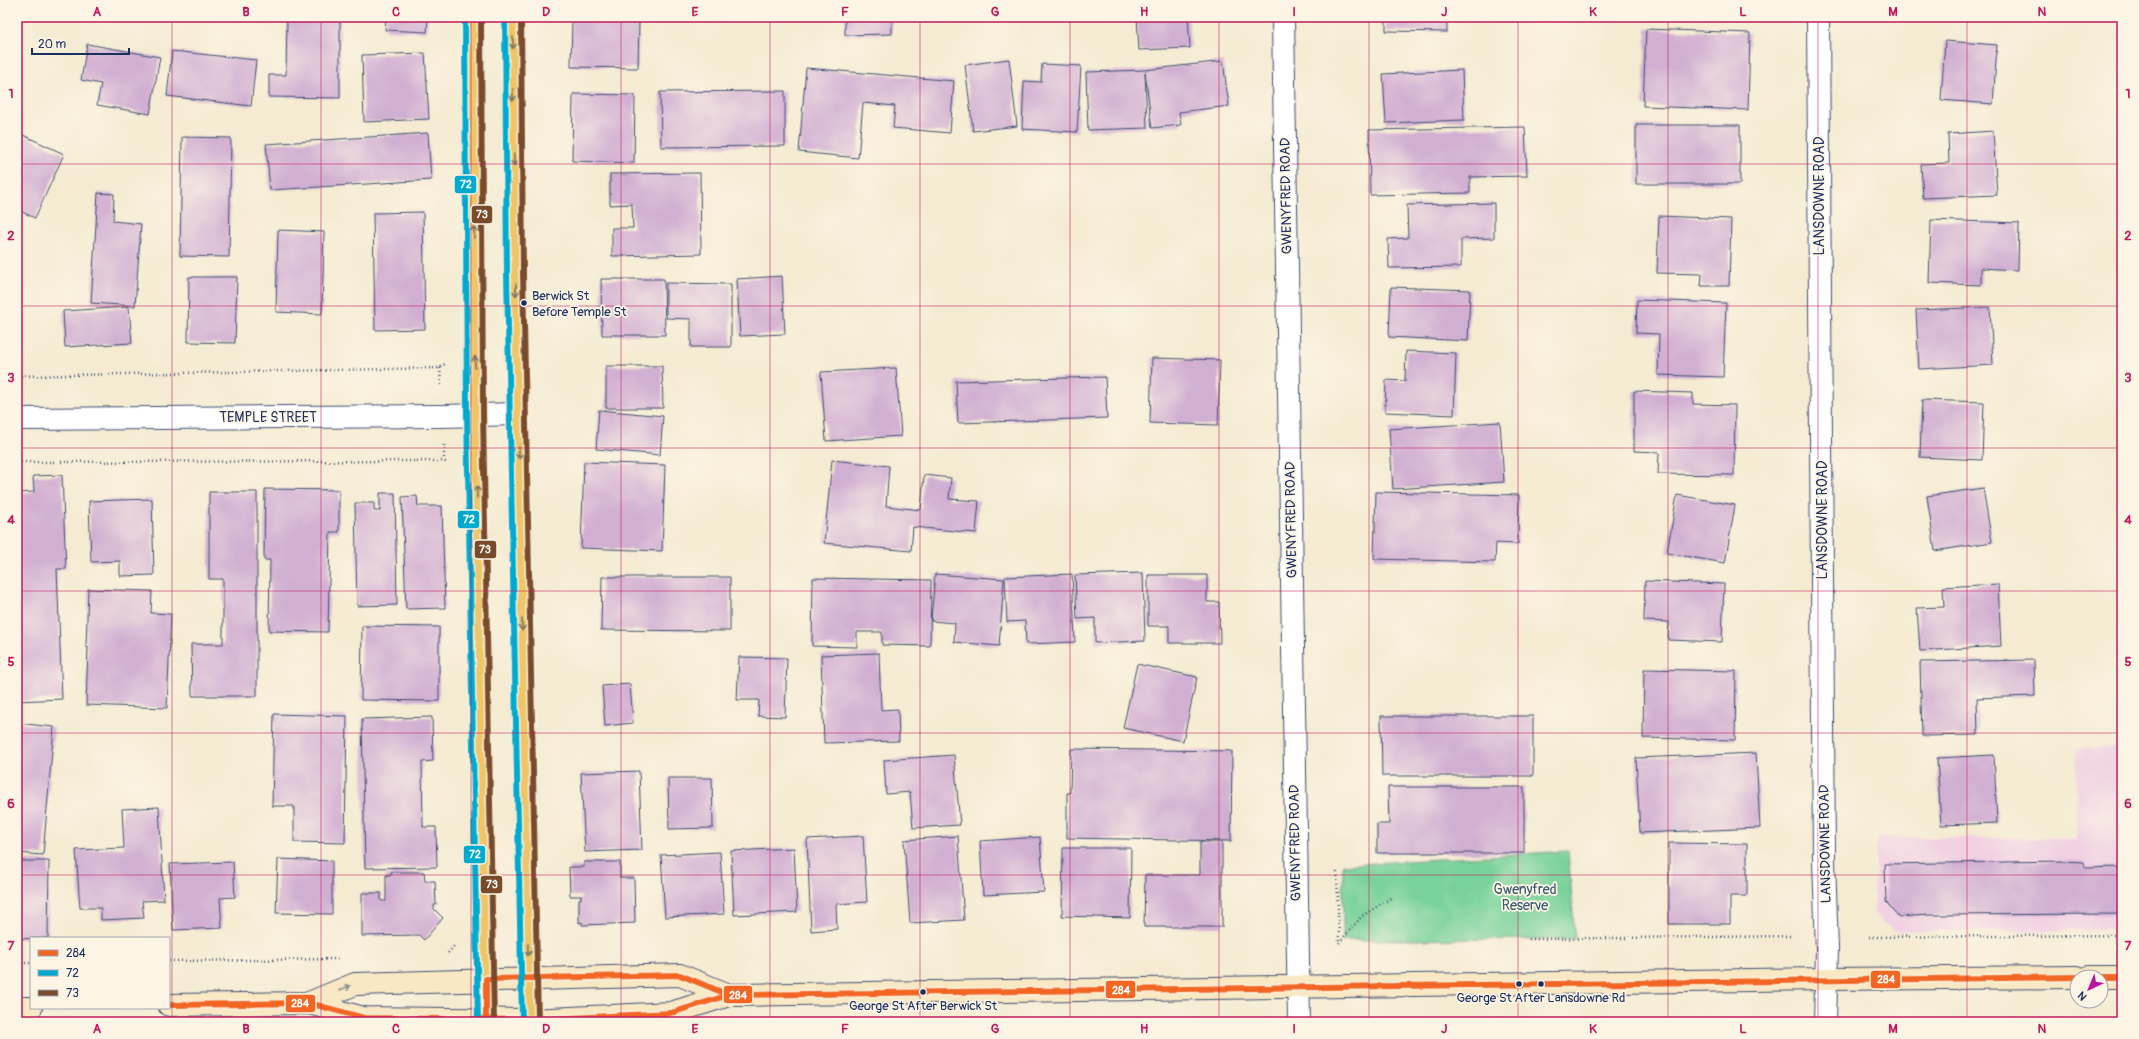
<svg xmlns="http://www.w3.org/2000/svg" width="2139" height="1039" viewBox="0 0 2139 1039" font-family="Pangolin,sans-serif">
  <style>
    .built { fill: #f1d0e3 }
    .green { fill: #78d299; stroke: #4a807c }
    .building { fill: #d1afd2 }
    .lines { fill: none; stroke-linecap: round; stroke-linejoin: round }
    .minor-casing { stroke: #3c4b6f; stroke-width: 24 }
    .secondary-casing { stroke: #3c4b6f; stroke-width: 24 }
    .primary-casing { stroke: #3c4b6f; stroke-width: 24 }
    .path { stroke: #3c4b6f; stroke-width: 2.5; stroke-dasharray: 1 3; stroke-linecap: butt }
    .minor { stroke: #fff; stroke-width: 22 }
    .secondary { stroke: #f8e8c3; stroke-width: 22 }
    .primary { stroke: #eec569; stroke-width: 22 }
    .bus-1-casing { stroke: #fcf5e5; stroke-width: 9 }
    .bus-2-casing { stroke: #fcf5e5; stroke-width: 9 }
    .bus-3-casing { stroke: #fcf5e5; stroke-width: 9 }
    .bus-1 { stroke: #f26522; stroke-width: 6 }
    .bus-2 { stroke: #00a9ce; stroke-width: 6 }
    .bus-3 { stroke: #7a4b2a; stroke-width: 6 }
    .oneway { stroke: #7a7263 }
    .oneway2 { stroke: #8a8c90 }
    .grid { fill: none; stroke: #c2185b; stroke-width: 1; stroke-opacity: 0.55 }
    .bus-dot { fill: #1b2f5e; stroke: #fcf5e5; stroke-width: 1.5 }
    .labels { text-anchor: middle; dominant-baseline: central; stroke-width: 3.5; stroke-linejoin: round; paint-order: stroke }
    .bus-label { font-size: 13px; fill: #1b2f5e; stroke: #fcf5e5 }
    .street-label { font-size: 14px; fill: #1b2f5e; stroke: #fcf5e5 }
    .park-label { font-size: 14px; fill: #32586d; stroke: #fcf5e5 }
    .line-badge { stroke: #fcf5e5; stroke-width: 1.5 }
    .badge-label { font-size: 11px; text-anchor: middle; font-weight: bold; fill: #fff }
    .neatline { fill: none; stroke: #c2185b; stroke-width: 1.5 }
    .grid-label { font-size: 13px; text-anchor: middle; font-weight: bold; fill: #c2185b }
  </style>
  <rect width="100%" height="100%" fill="#fcf5e5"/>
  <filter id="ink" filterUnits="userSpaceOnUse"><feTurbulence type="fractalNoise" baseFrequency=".025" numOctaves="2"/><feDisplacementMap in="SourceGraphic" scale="8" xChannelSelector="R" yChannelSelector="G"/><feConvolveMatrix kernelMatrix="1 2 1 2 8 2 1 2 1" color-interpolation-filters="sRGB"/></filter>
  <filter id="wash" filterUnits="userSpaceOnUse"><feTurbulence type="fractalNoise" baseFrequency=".012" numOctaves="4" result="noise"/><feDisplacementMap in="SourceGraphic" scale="16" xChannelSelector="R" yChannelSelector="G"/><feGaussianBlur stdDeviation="0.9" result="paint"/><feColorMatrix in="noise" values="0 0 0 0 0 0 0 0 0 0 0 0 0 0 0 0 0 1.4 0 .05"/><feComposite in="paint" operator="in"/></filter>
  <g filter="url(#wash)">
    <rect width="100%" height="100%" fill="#f4ebd2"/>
    <path class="built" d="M2122,747v183l-229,1 -20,-19 4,-75 199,2 1,-90z"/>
    <path class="green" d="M1568,851l7,88 -232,1v-75z"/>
    <g id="blocks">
      <path class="building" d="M287,17h53v81l-71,-1v-22h17z
        M386,17h42l-1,15 -42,-2z
        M845,17h47v17l-47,1z
        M1137,17h51l2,31 -51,2z
        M1386,17h61v15l-61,-1z
        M572,20l67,1 -1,47 -67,-1z
        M1646,29l104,4 -2,77 -105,-4z
        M1945,41l52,4 -4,59 -52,-4z
        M87,44l73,13 -10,57 -53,-9 4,-21 -20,-4z
        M172,51l84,9 -5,46 -84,-10z
        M425,53l4,66 -65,3 -2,-67z
        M1009,59l8,67 -44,5 -8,-66z
        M1223,61l6,45 -50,6 2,13 -29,3 -7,-56 2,56 -59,2 -2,-58 59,-2z
        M1042,64l39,2 -4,66 -55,-3 2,-48 17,1z
        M806,68l148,13 -4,52 -57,-5 2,-22 -32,-3 -5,55 -59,-6z
        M1462,70l2,50 -78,3 -3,-49z
        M785,91v55l-124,1 -1,-55z
        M573,94l62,1 -1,68 -62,-2z
        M1636,125h104v59h-104z
        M1525,127l2,49 -57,1v16l-100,2 -1,-65z
        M1993,131l4,64 -74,3 -2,-34 28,-1 -1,-29z
        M428,133l3,47 -161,10 -4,-46z
        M23,135l41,19 -29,64 -15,-7 -3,6v-69z
        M182,137l49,1 -2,119 -49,-1z
        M700,173l1,81 -89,2v-28h21l-1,-24 -22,1v-31z
        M98,193l16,1 -1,27 28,3 -6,82 -44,-3z
        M1494,203v35l-33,1v28l-72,1 -1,-29 20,-1 -1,-33z
        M423,212l2,117 -50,1 -2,-117z
        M1659,216l72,3 -2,67h-28l1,-12 -45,-1z
        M1931,220l88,3 -1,47 -37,-2v17l-52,-2z
        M278,230l46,2 -2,82 -46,-2z
        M782,276l3,58 -45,2 -3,-57z
        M189,277h48l-2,66 -47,-1z
        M601,279h63l1,56h-63z
        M666,283l65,1v63h-40v-28l-25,-1z
        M1391,287l79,3 -2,51 -79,-4z
        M1637,300l89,3 -3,74 -65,-2 1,-41 -23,-1z
        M129,307l3,36 -67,4 -2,-36z
        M1990,307l3,58 -74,4 -3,-59z
        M1406,351l50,2 -2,62 -69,-3 1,-32 19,1z
        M1152,358l68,2 -2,65 -68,-2z
        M606,366h56l1,42h-57z
        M896,368l5,68 -75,5 -5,-69z
        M1105,377l2,41 -149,5 -2,-42z
        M1634,391l59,2v11l42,1 -1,70 -76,-1 1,-22 -25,-1z
        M1922,400l62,2 -2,58 -62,-3z
        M599,410l64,6 -3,39 -64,-6z
        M1500,422l4,60 -111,7 -4,-60z
        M832,460l57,6 -3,40 35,4 3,-35 27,3 -2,21 30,2 -3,32 -63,-6 -2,24 -87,-8z
        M584,462l81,3 -3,86 -81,-3z
        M62,475l4,94h-9l5,130 -45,2v-208l17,-1 -1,-16z
        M1983,488l9,54 -57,9 -8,-55z
        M265,489l74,1v42h-9l-2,100 -59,-1 1,-71h-6z
        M209,492h48v204h-65l-1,-52h32v-65h-14z
        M1376,492l143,3 -1,49 -22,-1 -1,19 -121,-3z
        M380,493h15l2,112 -40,1 -2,-103h19v8h6z
        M1677,495l58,10 -10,58 -58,-10z
        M417,496l1,10h24l3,102 -39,1 -4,-112z
        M152,499l2,76 -34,1v-15l-29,1 -2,-61z
        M1143,573l2,68 -50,2v-25l-18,1 -2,-44z
        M935,574l69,5 -5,67 -45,-4 1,-19 -24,-2z
        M1072,574l3,68 -49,2 -1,-23 -18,1 -2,-45z
        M1148,575h59v27h12l1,41h-51v-17h-21z
        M602,577h128v54l-129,-1z
        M813,578l118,2 -1,66 -48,-1v-13h-25v15l-45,-1z
        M1645,581l79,3 -2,58 -54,-2 1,-18 -25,-1z
        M1998,584l3,62 -81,5 -3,-43 27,-1 -1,-20z
        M88,589l64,2 -1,22 20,1 -4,94 -81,-3 2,-58h-2z
        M362,626l77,1v74l-78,-1z
        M879,653l2,57 17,-1 1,32 -75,2 -3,-88z
        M739,657l48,1 -2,59 -27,-1 1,-16h-22z
        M2034,660l1,36 -58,2 1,37 -56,1 -2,-74z
        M1137,664l60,13 -14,64 -60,-13z
        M1644,669l92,2 -1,69 -92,-2z
        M630,684l3,39 -28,3 -3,-40z
        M274,714l73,2 -2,127 -51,-1v-36h-22z
        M1381,716h152v60h-151z
        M432,717l1,44 -11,1 1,65h13l1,40 -72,1 -3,-149z
        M17,723l37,4 -11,128 -26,-2z
        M1071,749l161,2 -1,90 -164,-3v-45h3z
        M1756,753l4,75 -120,5 -4,-75z
        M954,755l6,70 -47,3 -3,-36 -24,2 -2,-34z
        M1994,755l3,68 -56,2 -4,-67z
        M639,771l3,79 -57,2 -4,-79z
        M668,778h44l1,50 -44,1z
        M1388,787h136v66h-147v-29h12z
        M159,807l5,93 -22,1 2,17 -43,2v-12h-21l-4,-58 48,-2 -2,-39z
        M863,836l4,66 -31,2 1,25 -26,2 -4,-92z
        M958,836l6,84 -54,3 -6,-83z
        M1040,837l4,55 -61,3 -3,-54z
        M1200,842h22v85h-78l1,-52h55z
        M1669,843l78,1v52h-17v28h-61z
        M794,848l3,64 -63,3 -3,-64z
        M1063,848h68l-1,70 -68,-2z
        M720,852l4,62 -59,3 -4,-62z
        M278,859l54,2v53l-56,-1z
        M17,861h32l-1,77 -31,1z
        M2064,861l20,1 1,6 37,-1v47l-193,1 -30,2 -13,-15 -1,-38z
        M233,862l2,35 -15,1 2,30 -49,2 -3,-66z
        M584,862h36v16h14l1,45 -53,2v-3l-3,1v-24h2v-3h-11l-1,-29h15z
        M391,872h33l1,9h10l1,24h-2v4l9,9 -19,22 -5,-5 -57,1v-43h19v8h5v-26h5z"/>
    </g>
  </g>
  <g filter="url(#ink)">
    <use href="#blocks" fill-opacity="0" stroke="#3c4b6f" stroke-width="1"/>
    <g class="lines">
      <defs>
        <path id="minor" d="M1283,17l16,1005
          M1818,17l6,843 3,90 -2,72
          M17,419l426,-3 75,-2"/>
        <path id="secondary" d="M2089,977h33
          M309,1003l46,-19 325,-9 49,20
          M169,1005l140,-2 55,15 166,2 141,-7 58,-18 1097,-16 251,-2
          M17,1008h14"/>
        <path id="primary" d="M473,17l2,398 11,607
          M513,17l2,257 15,748"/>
      </defs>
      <use href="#minor" class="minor-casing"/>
      <use href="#secondary" class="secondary-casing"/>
      <use href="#primary" class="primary-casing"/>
      <path class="path" d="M440,368l1,19
        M17,376l423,-8 6,-5
        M444,445v16
        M17,462l427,-1 4,3
        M1337,872l2,71
        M1869,937l253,-2
        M1529,939l263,-3
        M1339,943l23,-27 30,-19
        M448,953l7,-8
        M169,961l169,-2
        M17,963h14"/>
      <use href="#minor" class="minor"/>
      <use href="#secondary" class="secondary"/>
      <use href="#primary" class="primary"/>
      <defs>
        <path id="bus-1" d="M2089,977h33
          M169,1005l140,-2 55,15 166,2 141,-7 58,-18 1348,-18
          M486,1022v-43l194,-4 49,20h8"/>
        <path id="bus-2" d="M465,17l2,398 11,607
          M505,17l2,257 15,748"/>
        <path id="bus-3" d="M481,17l2,398 11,607
          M521,17l2,257 15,748"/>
      </defs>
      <use href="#bus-1" class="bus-1-casing"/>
      <use href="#bus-2" class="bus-2-casing"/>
      <use href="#bus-3" class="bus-3-casing"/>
      <use href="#bus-1" class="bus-1"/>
      <use href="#bus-2" class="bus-2"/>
      <use href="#bus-3" class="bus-3"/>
    </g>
    <defs><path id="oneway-shaft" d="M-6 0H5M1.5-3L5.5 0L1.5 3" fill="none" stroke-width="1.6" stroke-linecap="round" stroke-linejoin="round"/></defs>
    <g class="oneway">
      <use href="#oneway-shaft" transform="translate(513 43) rotate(90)"/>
      <use href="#oneway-shaft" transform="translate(513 95) rotate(89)"/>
      <use href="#oneway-shaft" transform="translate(514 160) rotate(89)"/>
      <use href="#oneway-shaft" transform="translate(474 232) rotate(-90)"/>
      <use href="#oneway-shaft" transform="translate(516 290) rotate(89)"/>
      <use href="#oneway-shaft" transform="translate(475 362) rotate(-90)"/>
      <use href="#oneway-shaft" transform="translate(519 453) rotate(89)"/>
      <use href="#oneway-shaft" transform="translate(477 492) rotate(-91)"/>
      <use href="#oneway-shaft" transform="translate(522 625) rotate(89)"/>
      <use href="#oneway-shaft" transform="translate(528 950) rotate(90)"/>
    </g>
    <use class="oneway2" href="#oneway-shaft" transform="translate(345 988) rotate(-22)"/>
  </g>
  <path class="grid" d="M172,17v1005M321,17v1005M471,17v1005M621,17v1005M770,17v1005M920,17v1005M1070,17v1005M1219,17v1005M1369,17v1005M1518,17v1005M1668,17v1005M1818,17v1005M1967,17v1005M17,164h2105M17,306h2105M17,448h2105M17,591h2105M17,733h2105M17,875h2105"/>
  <g class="bus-dot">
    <circle cx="524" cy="303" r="3.5"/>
    <circle cx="1519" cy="984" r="3.5"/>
    <circle cx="1541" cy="984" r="3.5"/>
    <circle cx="923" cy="992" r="3.5"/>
  </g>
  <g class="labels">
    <g class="bus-label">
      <text x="532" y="296" text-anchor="start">Berwick St<tspan x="532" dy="16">Before Temple St</tspan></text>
      <text x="1541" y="998">George St After Lansdowne Rd</text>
      <text x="923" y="1006">George St After Berwick St</text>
    </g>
    <g class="street-label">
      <text transform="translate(1286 196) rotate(-91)">GWENYFRED ROAD</text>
      <text transform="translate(1819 196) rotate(-90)">LANSDOWNE ROAD</text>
      <text x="268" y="417">TEMPLE STREET</text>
      <text transform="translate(1291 520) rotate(-91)">GWENYFRED ROAD</text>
      <text transform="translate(1822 520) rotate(-90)">LANSDOWNE ROAD</text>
      <text transform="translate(1295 843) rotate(-91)">GWENYFRED ROAD</text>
      <text transform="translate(1825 844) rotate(-91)">LANSDOWNE ROAD</text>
    </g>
    <g class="park-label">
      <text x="1525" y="889">Gwenyfred<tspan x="1525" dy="16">Reserve</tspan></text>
    </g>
  </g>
  <g class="line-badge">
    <rect x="454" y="175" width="23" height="19" rx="4" fill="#00a9ce"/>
    <rect x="471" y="205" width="22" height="19" rx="4" fill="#7a4b2a"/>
    <rect x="457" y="510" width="23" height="19" rx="4" fill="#00a9ce"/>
    <rect x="474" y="540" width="23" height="19" rx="4" fill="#7a4b2a"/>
    <rect x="463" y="845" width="23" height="19" rx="4" fill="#00a9ce"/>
    <rect x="480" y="875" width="23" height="19" rx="4" fill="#7a4b2a"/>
    <rect x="1870" y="970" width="31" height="19" rx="4" fill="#f26522"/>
    <rect x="1105" y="980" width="31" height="19" rx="4" fill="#f26522"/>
    <rect x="723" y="985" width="30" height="19" rx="4" fill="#f26522"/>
    <rect x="285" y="994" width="31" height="19" rx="4" fill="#f26522"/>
  </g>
  <g class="badge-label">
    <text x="466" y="188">72</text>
    <text x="482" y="218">73</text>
    <text x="469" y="523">72</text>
    <text x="485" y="553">73</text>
    <text x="475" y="858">72</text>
    <text x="492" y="888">73</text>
    <text x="1886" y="983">284</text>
    <text x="1121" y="994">284</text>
    <text x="738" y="999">284</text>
    <text x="300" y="1007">284</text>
  </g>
  <rect width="2139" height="1039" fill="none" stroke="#fcf5e5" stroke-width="44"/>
  <rect x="30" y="937" width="140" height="72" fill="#fcf5e5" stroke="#a2a6af"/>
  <rect x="38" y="950" width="20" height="6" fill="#f26522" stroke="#a2a6af"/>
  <text x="66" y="957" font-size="12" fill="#1b2f5e">284</text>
  <rect x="38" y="970" width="20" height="6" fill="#00a9ce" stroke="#a2a6af"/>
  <text x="66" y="977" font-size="12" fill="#1b2f5e">72</text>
  <rect x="38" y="990" width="20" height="6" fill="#7a4b2a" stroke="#a2a6af"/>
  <text x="66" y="997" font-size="12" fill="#1b2f5e">73</text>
  <g transform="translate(2089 989) rotate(224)"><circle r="19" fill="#fcf5e5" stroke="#a2a6af"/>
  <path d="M0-3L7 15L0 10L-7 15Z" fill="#b5179e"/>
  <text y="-6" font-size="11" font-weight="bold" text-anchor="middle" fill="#1b2f5e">N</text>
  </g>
  <path d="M32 48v6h97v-6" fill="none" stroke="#1b2f5e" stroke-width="2"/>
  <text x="38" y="48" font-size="12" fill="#1b2f5e" stroke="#fcf5e5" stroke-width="3" paint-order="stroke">20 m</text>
  <rect x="22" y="22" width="2095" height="995" class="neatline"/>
  <g class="grid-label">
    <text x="97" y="16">A</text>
    <text x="246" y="16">B</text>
    <text x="396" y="16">C</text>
    <text x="546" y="16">D</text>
    <text x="695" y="16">E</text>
    <text x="845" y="16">F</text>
    <text x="995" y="16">G</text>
    <text x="1144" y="16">H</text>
    <text x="1294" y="16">I</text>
    <text x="1444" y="16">J</text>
    <text x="1593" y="16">K</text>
    <text x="1743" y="16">L</text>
    <text x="1893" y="16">M</text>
    <text x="2042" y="16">N</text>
    <text x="11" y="98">1</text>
    <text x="2128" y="98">1</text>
    <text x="11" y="240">2</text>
    <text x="2128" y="240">2</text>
    <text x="11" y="382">3</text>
    <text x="2128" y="382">3</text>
    <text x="11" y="524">4</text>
    <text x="2128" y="524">4</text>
    <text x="11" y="666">5</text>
    <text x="2128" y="666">5</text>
    <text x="11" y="808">6</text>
    <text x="2128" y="808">6</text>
    <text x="11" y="950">7</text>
    <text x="2128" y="950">7</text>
    <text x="97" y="1033">A</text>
    <text x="246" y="1033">B</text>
    <text x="396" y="1033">C</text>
    <text x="546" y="1033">D</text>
    <text x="695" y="1033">E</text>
    <text x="845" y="1033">F</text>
    <text x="995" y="1033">G</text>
    <text x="1144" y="1033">H</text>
    <text x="1294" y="1033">I</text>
    <text x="1444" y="1033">J</text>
    <text x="1593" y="1033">K</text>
    <text x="1743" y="1033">L</text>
    <text x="1893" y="1033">M</text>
    <text x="2042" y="1033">N</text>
  </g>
</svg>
